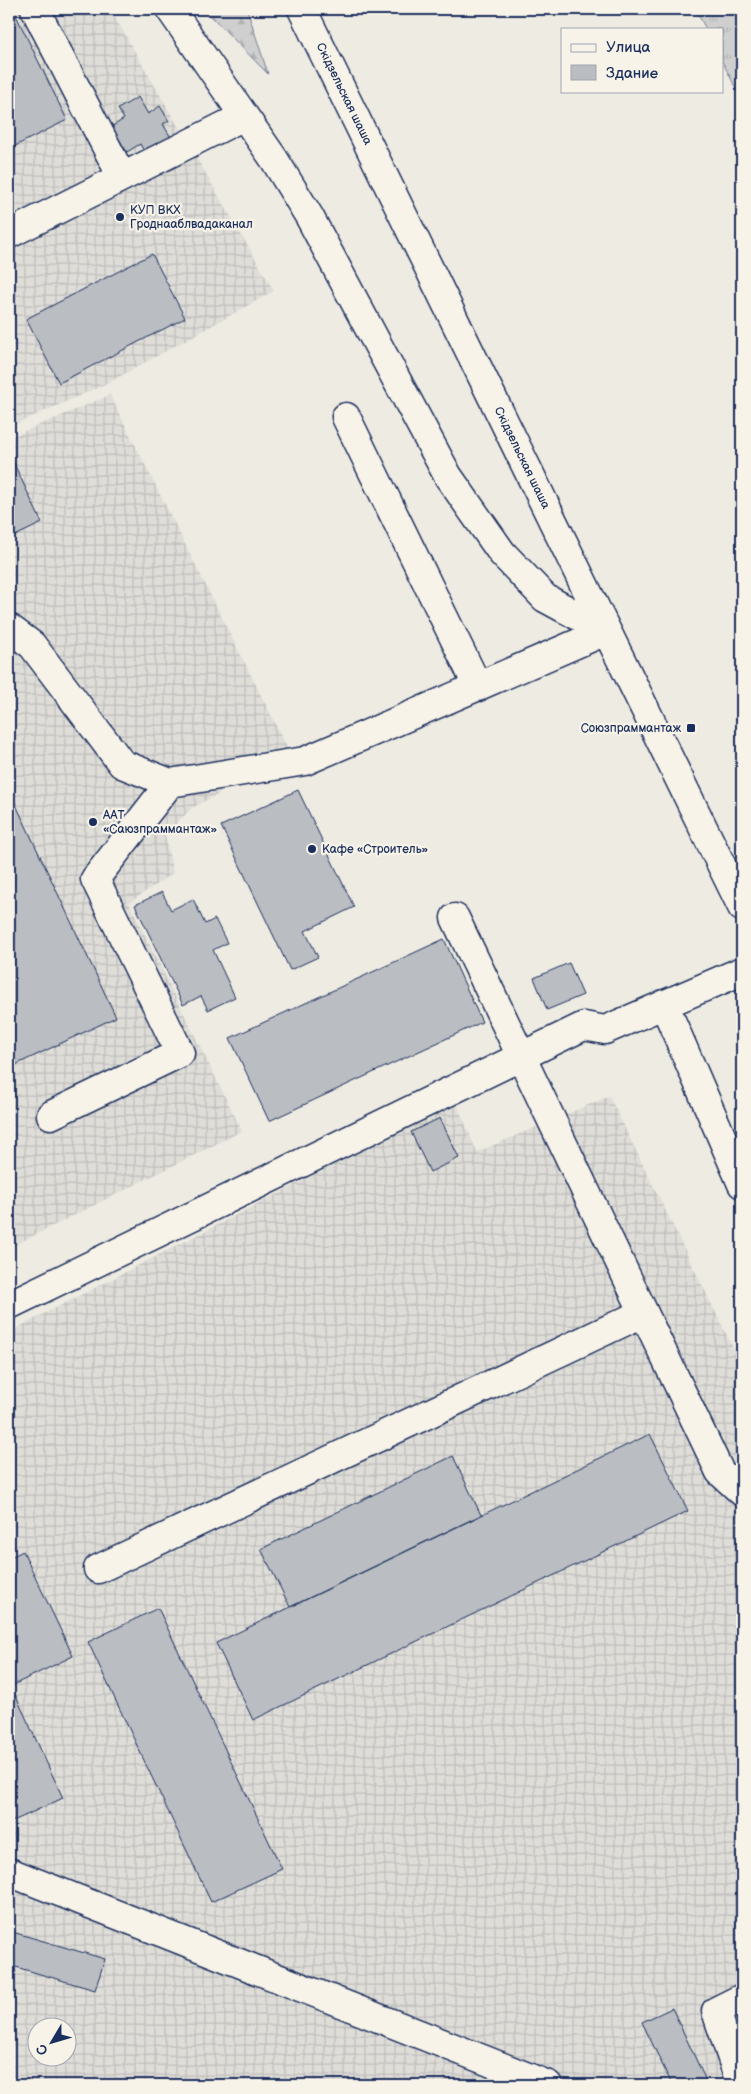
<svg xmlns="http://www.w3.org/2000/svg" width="751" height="2094" viewBox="0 0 751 2094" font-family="'Balsamiq Sans',sans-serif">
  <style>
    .industrial { fill: url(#industrial-grid); fill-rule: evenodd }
    .grass { fill: url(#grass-tufts); stroke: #757f96 }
    .forest { fill: url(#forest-firs); stroke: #757f96 }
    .building { fill: #babdc2; stroke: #1b2f5e }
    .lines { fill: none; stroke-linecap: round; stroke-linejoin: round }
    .minor-casing { stroke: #1b2f5e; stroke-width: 31 }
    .minor { stroke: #f7f3e8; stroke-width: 28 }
    .poi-dot { fill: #1b2f5e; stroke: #f7f3e8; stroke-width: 2 }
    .labels { text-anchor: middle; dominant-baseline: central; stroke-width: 4.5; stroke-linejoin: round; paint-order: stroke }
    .street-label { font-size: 12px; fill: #1b2f5e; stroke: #f7f3e8 }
    .poi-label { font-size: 12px; fill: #1b2f5e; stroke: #f7f3e8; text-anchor: start }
  </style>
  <defs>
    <pattern id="industrial-grid" width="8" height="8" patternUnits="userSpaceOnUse" patternTransform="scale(1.25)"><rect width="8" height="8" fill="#deddd8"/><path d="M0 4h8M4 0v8" fill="none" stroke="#bebebc"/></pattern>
    <pattern id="grass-tufts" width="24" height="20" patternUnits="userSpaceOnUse" patternTransform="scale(1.25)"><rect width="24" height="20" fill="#cfcfcf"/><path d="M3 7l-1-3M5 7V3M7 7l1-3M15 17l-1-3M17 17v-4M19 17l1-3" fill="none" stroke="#b1b2b4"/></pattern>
    <pattern id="forest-firs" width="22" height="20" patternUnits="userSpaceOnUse" patternTransform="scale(1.25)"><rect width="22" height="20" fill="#cfcfcf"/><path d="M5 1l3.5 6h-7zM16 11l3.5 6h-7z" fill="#b1b2b4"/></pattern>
  </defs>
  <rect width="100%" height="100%" fill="#eeebe2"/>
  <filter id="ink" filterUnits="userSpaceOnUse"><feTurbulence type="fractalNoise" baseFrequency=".02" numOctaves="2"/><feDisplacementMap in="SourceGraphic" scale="10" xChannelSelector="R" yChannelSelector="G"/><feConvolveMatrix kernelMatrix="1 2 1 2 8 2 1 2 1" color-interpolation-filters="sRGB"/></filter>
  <g filter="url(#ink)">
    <path class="industrial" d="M9,9h101l164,282 -166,92 -99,44z
      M110,395l181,360 -99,53 -27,27 8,38 -44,30 113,228 -233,117v-810z
      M609,1096l133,270v719h-733v-753l447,-230 21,50zM38,2026h30v30h-30z"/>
    <path class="grass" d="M695,9h47v91l-20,-39v-32h-16z"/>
    <path class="forest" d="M204,9h43l21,65z"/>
    <path class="building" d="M9,9h4l54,111 -58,29z
      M138,97l10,17 12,-8 9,15 -6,3 10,17 -26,16 -7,-13 -13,8 -16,-25 13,-8 -6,-10z
      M152,254l33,64 -126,65 -33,-64z
      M9,453l33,70 -33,16z
      M9,790l107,227 -107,51z
      M298,790l56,117 -49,24 13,26 -28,13 -69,-144z
      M162,892l9,18 22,-11 12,25 10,-5 12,24 -14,7 22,47 -27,13 -7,-14 -18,9 -48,-100z
      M444,939l38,83 -213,99 -39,-83z
      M569,963l14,32 -36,15 -13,-32z
      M440,1118l19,40 -29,14 -19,-40z
      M650,1434l38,77 -435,209 -37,-77z
      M453,1456l28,59 -191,92 -29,-58z
      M23,1551l50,105 -64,31v-129z
      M158,1608l124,261 -71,33 -123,-260z
      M14,1692l49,106 -54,25v-129z
      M9,1931l96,28 -10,31 -86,-25z
      M672,2008l36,77h-36l-30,-63z"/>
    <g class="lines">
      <defs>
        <path id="minor" d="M35,9l87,168
          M170,9l104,150 35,57 139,260 54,77 43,45 61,33
          M302,9l440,898
          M9,234l235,-118
          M346,417l132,270
          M9,628l23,17 90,119 48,19 135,-22 301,-130
          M455,918l265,554 22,20
          M664,1004l78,180
          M51,1115l129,-62 -85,-174 75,-96
          M9,1305l575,-279 21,4 137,-59
          M98,1569l545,-256
          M9,1872l539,213
          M741,2085l-25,-74 26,-13"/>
      </defs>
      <use href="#minor" class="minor-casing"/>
      <use href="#minor" class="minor"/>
    </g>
  </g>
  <g class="poi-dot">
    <circle cx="120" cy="217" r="5"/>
    <rect x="686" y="723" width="10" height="10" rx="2.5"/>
    <circle cx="93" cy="822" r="5"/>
    <circle cx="312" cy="849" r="5"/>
  </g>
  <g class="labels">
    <g class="street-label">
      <text transform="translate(344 94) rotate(64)">Скідзельская шаша</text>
      <text transform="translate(522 458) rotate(64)">Скідзельская шаша</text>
    </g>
    <g class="poi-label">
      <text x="130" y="210">КУП ВКХ<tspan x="130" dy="14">Гроднааблвадаканал</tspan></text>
      <text x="681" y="728" text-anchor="end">Союзпраммантаж</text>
      <text x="103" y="815">ААТ<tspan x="103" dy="14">«Саюзпраммантаж»</tspan></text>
      <text x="322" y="849">Кафе «Строитель»</text>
    </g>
  </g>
  <rect width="751" height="2094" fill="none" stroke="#f7f3e8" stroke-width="30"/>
  <rect x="15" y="15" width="721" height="2064" fill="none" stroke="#1b2f5e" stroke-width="2" filter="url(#ink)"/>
  <rect x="561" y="28" width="162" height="65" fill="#f7f3e8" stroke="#9fa5b1"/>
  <rect x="571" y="44" width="25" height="8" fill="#f7f3e8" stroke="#9fa5b1"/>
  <text x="606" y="52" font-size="15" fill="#1b2f5e">Улица</text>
  <rect x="571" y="65" width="25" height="15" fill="#babdc2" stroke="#9fa5b1"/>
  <text x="606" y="78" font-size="15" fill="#1b2f5e">Здание</text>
  <g transform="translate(52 2042) rotate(232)"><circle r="24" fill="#f7f3e8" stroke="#9fa5b1"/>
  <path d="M0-4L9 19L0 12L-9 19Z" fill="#1b2f5e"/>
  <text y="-8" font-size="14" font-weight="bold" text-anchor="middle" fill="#1b2f5e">С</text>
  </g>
</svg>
